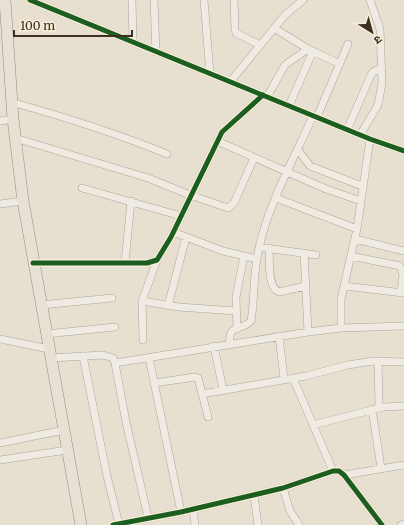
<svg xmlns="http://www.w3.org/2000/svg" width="404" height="525" viewBox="0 0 404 525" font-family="Merriweather,'Noto Sans Devanagari',serif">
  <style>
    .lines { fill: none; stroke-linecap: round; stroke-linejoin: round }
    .minor-casing { stroke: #ada599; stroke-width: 8 }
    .primary-casing { stroke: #928b80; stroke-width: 12 }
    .minor { stroke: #efebe3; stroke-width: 7 }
    .primary { stroke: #e6e1d4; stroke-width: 11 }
    .cycleway-casing { stroke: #f7eed8; stroke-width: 8 }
    .cycleway { stroke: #1b5e20; stroke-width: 5 }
  </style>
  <rect width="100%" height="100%" fill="#e7e0d1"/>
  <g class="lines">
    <defs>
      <path id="minor" d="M30,0l340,139 34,12
        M132,0l1,42
        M154,0l2,52
        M204,0l6,74
        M234,0l1,30 1,3 24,12
        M274,28l34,21 32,15
        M230,82l55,-67 18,-15
        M267,97l18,-32 23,-16
        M11,102c54,15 105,31 156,52
        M289,106l24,-55
        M317,117l31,-73
        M0,121l13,-2
        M347,130l24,-55 2,-3 9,-4
        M360,135l18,-30 4,-22 -2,-54 -10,-29
        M15,138l133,40 42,17 38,13 6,-5 20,-45
        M217,141l109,48 35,12
        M298,150l12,16 52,20
        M82,188l99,28
        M276,198l81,31
        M0,204l23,-3
        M173,232l50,19 34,8
        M355,239l49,12
        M265,248l51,7
        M269,248c1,11 -2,40 10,44l27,-6
        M304,253l4,79
        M351,256l49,10 3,9 -2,18
        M33,263h114l10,-3 14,-23 51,-105 41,-37
        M125,263l6,-62
        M344,286l60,7
        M142,301l37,6 56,4
        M41,305l71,-7
        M168,306l18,-69
        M341,328v-29l16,-70 13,-90
        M237,329l-1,-32 8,-41
        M46,334l69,-7
        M279,336l5,43
        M0,339l49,10
        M143,340l-1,-39 15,-41
        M230,344c-3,-20 12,-13 21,-23 4,-24 2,-49 8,-73 10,-46 35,-89 54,-132
        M214,346l9,44
        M83,356l24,120 12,48
        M51,358l52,-3 10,3 2,5 11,59 22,95
        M149,358l32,154
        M378,361l1,47
        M115,363l193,-31 33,-4 63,-2
        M293,378l40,93
        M154,383l41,-6 3,1 10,39
        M202,394l104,-18 42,-11 25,-4 31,1
        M372,409l9,59
        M313,425l70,-18 21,-1
        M0,443l64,-13
        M0,460l67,-10
        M344,475l60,-10
        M283,488l7,23 9,14
        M254,495l4,30
        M193,509l2,16
        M113,525l68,-13 102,-24 50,-17h6l5,4 38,50
        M401,525l3,-1"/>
      <path id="primary" d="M5,0l8,119 10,82 58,324"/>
    </defs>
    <use href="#minor" class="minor-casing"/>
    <use href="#primary" class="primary-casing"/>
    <use href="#minor" class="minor"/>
    <use href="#primary" class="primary"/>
    <defs>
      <path id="cycleway" d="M30,0l340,139 34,12
        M33,263h114l10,-3 14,-23 51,-105 41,-37
        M113,525l68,-13 102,-24 50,-17h6l5,4 38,50"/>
    </defs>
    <use href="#cycleway" class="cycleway-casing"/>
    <use href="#cycleway" class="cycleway"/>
  </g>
  <g transform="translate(372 32) rotate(143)" stroke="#f7eed8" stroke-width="3" paint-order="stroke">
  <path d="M0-3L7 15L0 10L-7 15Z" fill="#3d2e20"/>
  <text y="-6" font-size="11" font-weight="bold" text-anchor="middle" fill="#3d2e20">उ</text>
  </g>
  <path d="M14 30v6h118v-6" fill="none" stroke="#3d2e20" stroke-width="2"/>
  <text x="20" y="30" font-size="12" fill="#3d2e20" stroke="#f7eed8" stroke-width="3" paint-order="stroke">100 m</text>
</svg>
